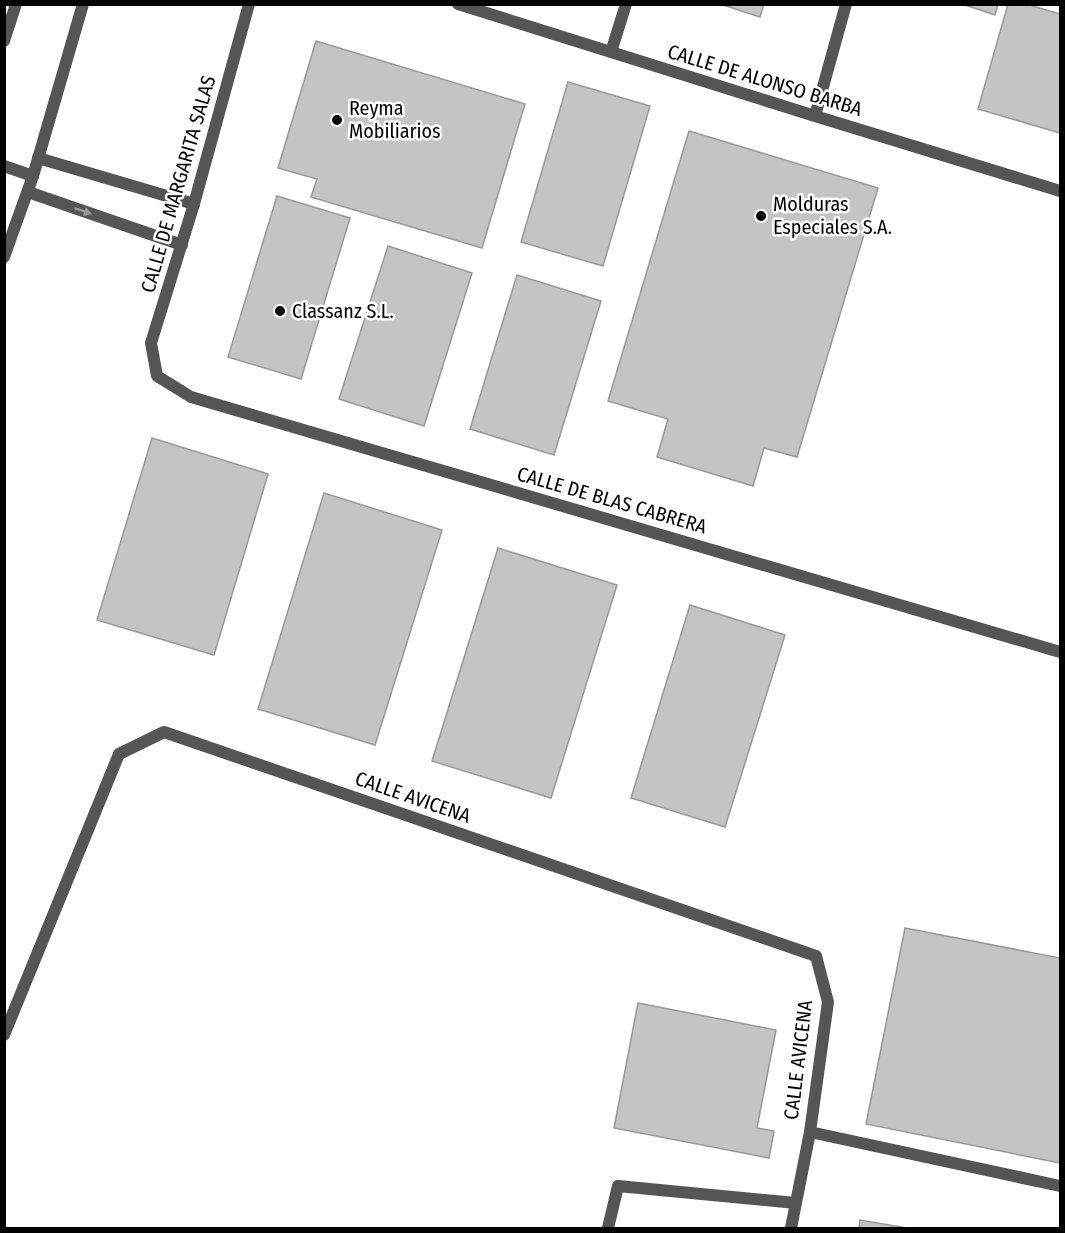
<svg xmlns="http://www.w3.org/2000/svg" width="1065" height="1233" viewBox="0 0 1065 1233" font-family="'Fira Sans Condensed',sans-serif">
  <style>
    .building { fill: #c4c4c4; stroke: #999; stroke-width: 1.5 }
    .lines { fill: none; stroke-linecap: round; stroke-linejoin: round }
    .service { stroke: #555; stroke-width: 12 }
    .minor { stroke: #555; stroke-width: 12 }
    .tertiary { stroke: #555; stroke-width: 12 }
    .oneway { fill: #999 }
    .poi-dot { fill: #000; stroke: #fff; stroke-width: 2 }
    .labels { text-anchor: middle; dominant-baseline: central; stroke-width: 5; stroke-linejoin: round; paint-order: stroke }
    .street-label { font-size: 20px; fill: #000; stroke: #fff }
    .poi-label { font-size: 20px; fill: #000; stroke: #fff; text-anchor: start }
  </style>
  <rect width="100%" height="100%" fill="#fff"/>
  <path class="building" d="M720,4h44l-4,13z
    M962,4h36l-3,11z
    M1008,4h18l34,10v119l-82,-24z
    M316,41l209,63 -43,144 -171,-51 6,-18 -39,-11z
    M568,82l82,24 -47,160 -82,-24z
    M689,131l189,57 -81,269 -33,-9 -11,38 -96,-29 11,-38 -60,-18z
    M277,196l73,22 -49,161 -73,-22z
    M388,246l84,27 -48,153 -85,-27z
    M517,275l84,26 -47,154 -84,-26z
    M152,438l116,36 -54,181 -117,-35z
    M324,493l118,37 -67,215 -117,-36z
    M498,548l119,37 -66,213 -119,-37z
    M690,605l95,30 -60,192 -94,-29z
    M905,928l155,30v205l-194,-39z
    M638,1003l138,27 -19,98 17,3 -5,27 -155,-30z
    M860,1220l47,8h-48z"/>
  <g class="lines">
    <path class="service" d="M4,41l12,-37
      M611,52l15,-48
      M38,158l156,46
      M4,166l29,10
      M28,192l154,53
      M4,1035l115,-281 45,-22 652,224 12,46 -18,130 -19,96
      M810,1132l250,54
      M608,1228l10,-42 178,17"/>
    <path class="minor" d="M249,4l-55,200 -43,139 6,33 34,21 869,255
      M458,4l357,112 245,75
      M815,116l31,-112"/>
    <path class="tertiary" d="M4,257l29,-81 50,-172"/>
  </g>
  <defs><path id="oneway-solid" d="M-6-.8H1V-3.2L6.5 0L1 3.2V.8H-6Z" transform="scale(1.5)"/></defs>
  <use class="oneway" href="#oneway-solid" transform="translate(83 211) rotate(19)"/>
  <g class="poi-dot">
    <circle cx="337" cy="120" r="6"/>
    <circle cx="761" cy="216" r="6"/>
    <circle cx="280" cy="311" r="6"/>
  </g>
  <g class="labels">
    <g class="street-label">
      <text transform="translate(765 80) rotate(17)">CALLE DE ALONSO BARBA</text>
      <text transform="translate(178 184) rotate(-74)">CALLE DE MARGARITA SALAS</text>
      <text transform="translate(612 500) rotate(16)">CALLE DE BLAS CABRERA</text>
      <text transform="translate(413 797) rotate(19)">CALLE AVICENA</text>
      <text transform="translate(798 1060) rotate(-83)">CALLE AVICENA</text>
    </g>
    <g class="poi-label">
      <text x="349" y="108">Reyma<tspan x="349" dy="23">Mobiliarios</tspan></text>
      <text x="773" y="204">Molduras<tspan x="773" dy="23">Especiales S.A.</tspan></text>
      <text x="292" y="311">Classanz S.L.</text>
    </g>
  </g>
  <rect width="1065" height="1233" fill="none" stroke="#000000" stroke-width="12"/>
</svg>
